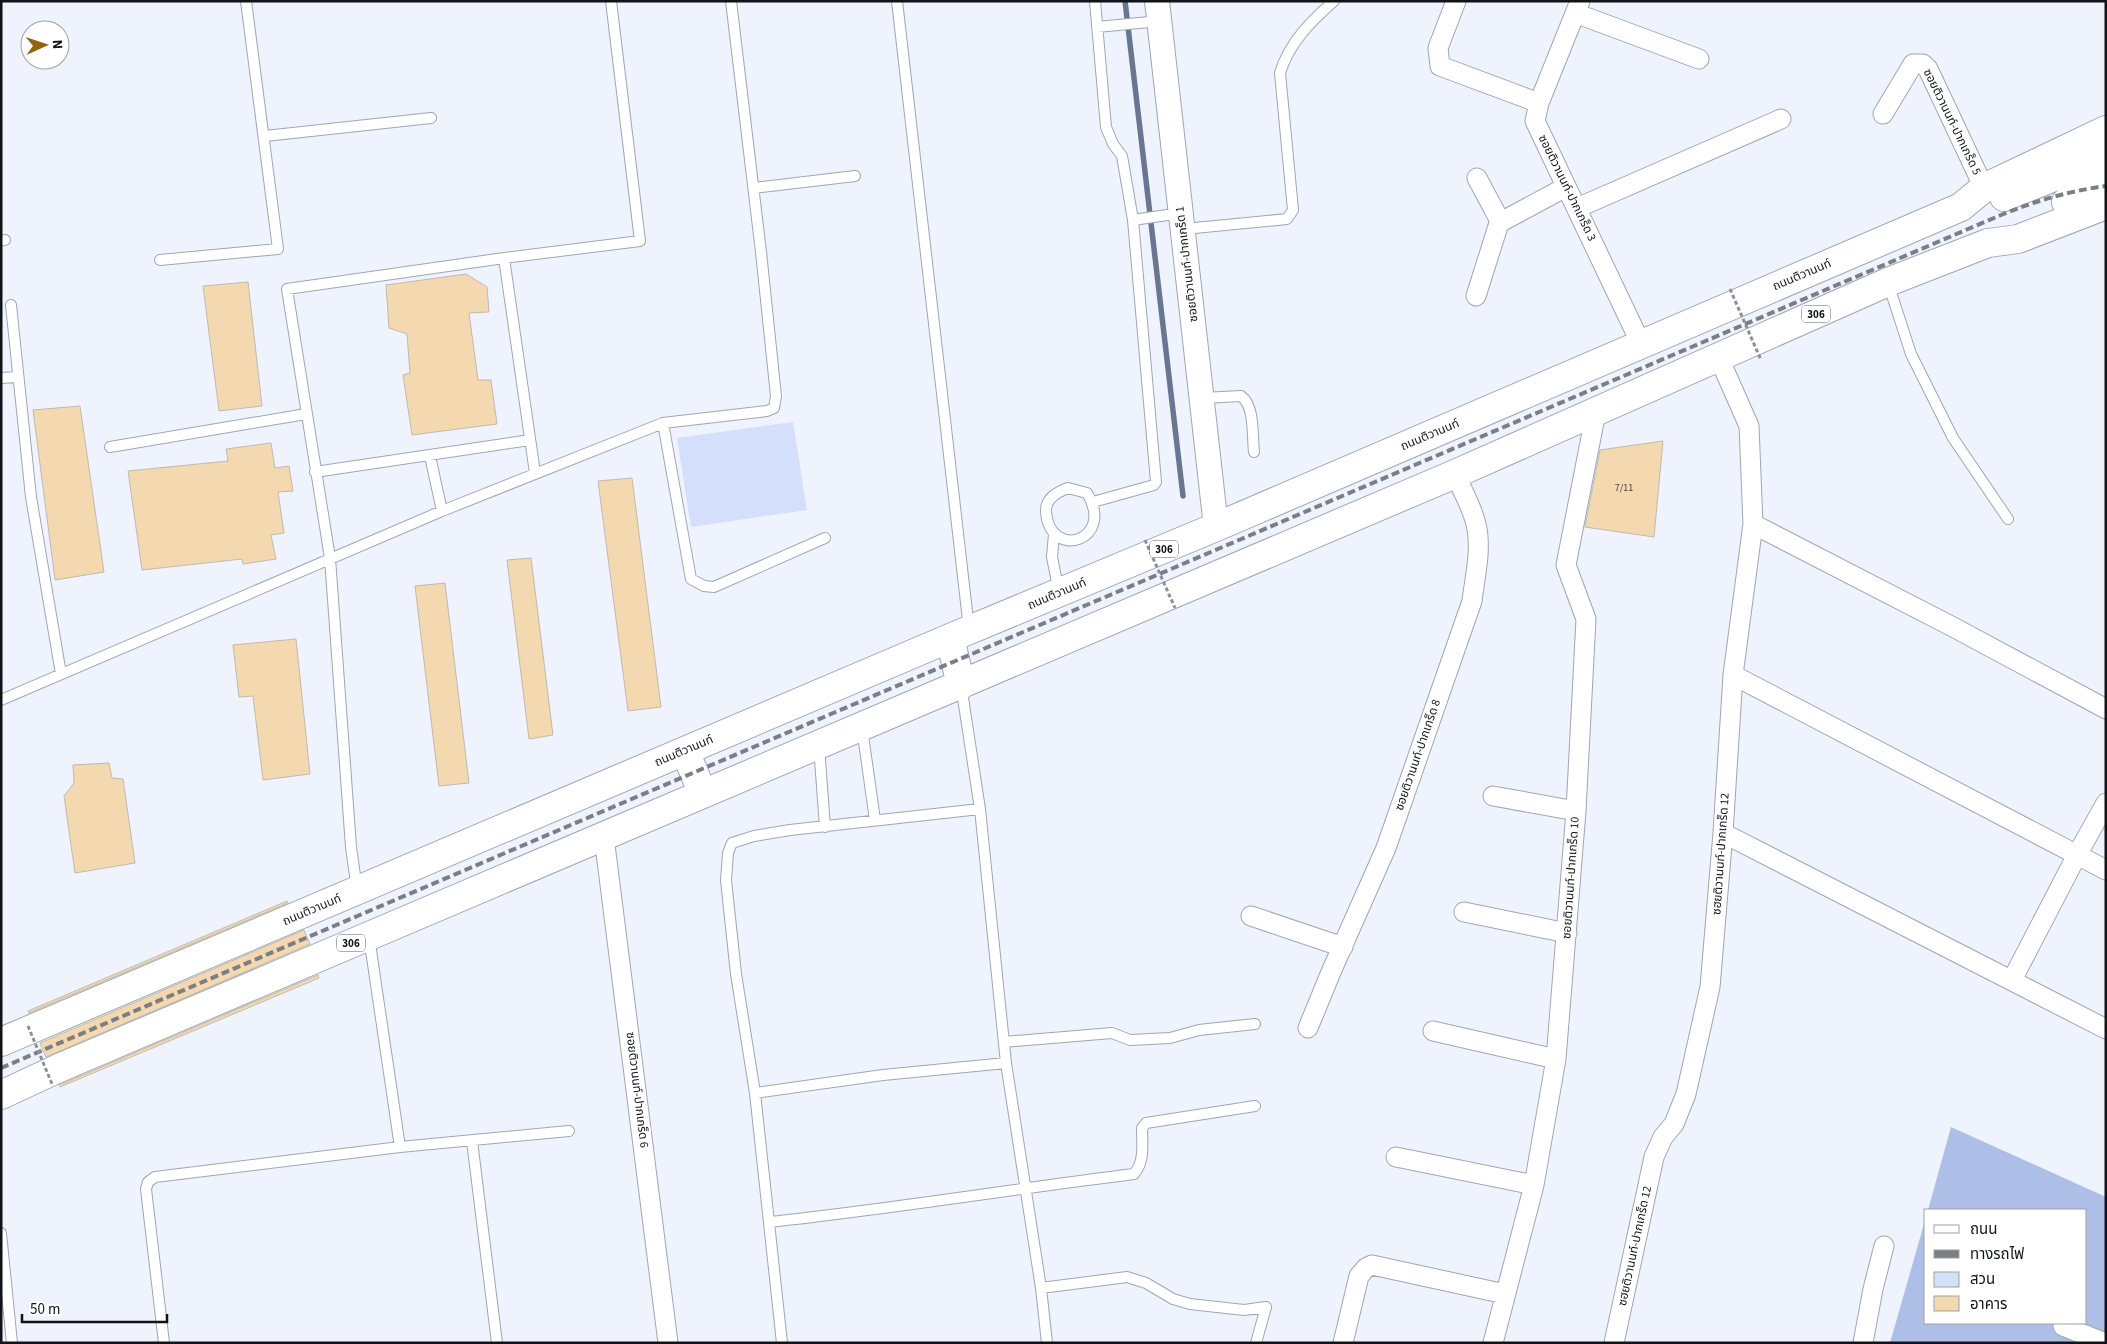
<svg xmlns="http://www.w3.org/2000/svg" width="2107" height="1344" viewBox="0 0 2107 1344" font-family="'Source Sans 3','Noto Sans Thai',sans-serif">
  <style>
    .green { fill: #d4e0fb }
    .forest { fill: #adbfe7 }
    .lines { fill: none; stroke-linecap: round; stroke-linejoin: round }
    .stream { stroke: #687692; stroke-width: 5.5 }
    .building { fill: #f3d8b0; stroke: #c2baae }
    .service-casing { stroke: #a0a6b2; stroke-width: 12 }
    .minor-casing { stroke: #a0a6b2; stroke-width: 21 }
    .tertiary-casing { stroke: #a0a6b2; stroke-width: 26 }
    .primary-casing { stroke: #a0a6b2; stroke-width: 30 }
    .service { stroke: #fff; stroke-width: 10 }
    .minor { stroke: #fff; stroke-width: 19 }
    .tertiary { stroke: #fff; stroke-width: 24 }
    .primary { stroke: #fff; stroke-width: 28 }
    .rail { stroke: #7b7e85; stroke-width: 4; stroke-dasharray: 8 4; stroke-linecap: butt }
    .path-bridge { stroke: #8d9098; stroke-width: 3; stroke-dasharray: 4 2.5; stroke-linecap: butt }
    .labels { text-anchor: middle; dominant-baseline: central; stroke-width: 4.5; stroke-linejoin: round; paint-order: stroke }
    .number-label { font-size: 10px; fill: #4a443d }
    .shield { fill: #fff; stroke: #585a5d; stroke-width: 1 }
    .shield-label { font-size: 11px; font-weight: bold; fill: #111317 }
    .street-label { font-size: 12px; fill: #111317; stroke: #fff }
  </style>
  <rect width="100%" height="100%" fill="#eef3fe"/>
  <path class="green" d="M793,422l14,88 -116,17 -14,-89z"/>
  <path class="forest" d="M1951,1127l155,70v146h-216l36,-126v106h160v-113h-158z"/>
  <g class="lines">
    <path class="stream" d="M1125,1l58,495"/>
  </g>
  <path class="building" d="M466,274l21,13 2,25 -20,1 9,67h13l6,44 -85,11 -9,-60 7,-2 -3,-39 -18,-6 -3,-43z
    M248,282l14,124 -43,5 -16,-125z
    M80,406l24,166 -49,8 -22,-170z
    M1663,441l-9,96 -69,-10 15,-77z
    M271,443l4,25 14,-2 4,25 -15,1 6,41 -13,2 5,24 -33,5 -1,-5 -100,11 -14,-99 100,-10 -2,-12z
    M632,478l29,229 -33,4 -30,-230z
    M531,558l22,177 -24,4 -22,-179z
    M445,583l24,200 -30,3 -24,-200z
    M296,639l14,135 -47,6 -10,-84 -14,1 -6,-52z
    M109,763l3,15 11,1 12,84 -60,10 -11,-77 10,-13 -1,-18z
    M287,901l1,2 -259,110 -1,-2z
    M304,930l6,14 -264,113 -3,-6 -3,-8z
    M318,975l1,3 -259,109 -1,-2z"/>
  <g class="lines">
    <defs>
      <path id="service" d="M897,1l72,628
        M1097,27l63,-6
        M265,136l166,-18
        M754,188l101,-12
        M1133,220l48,-7
        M1184,229l103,-10 6,-9 -13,-137c9,-30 31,-52 54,-72
        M1,241l4,-1
        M160,260l118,-11 -32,-248
        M1888,283l23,71 42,84 55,81
        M11,305l20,192 30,177
        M1,378l16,-1
        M1203,398l38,-2c14,10 11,39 13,56
        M663,423l28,156 13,7 10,1 111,-49
        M110,447l196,-33
        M430,456l12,55
        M315,472l215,-32
        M535,473l-31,-215 136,-17 -29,-240
        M1068,488l19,5c29,48 -37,68 -41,19 -1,-13 11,-20 22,-24z
        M1093,502l61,-17 2,-3 -23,-262 -11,-64 -9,-12 -7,-17 -11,-126
        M1054,534l-2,23 7,35
        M961,685l19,124 26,254 35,225 6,55
        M1,700l441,-189 221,-88 104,-12 7,-3 2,-12 -15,-144 -30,-251
        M862,728l13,92
        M819,746l6,81
        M357,890l-6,-43 -21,-289 -43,-269 217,-31
        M369,937l31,210
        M1004,1042l108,-9 18,7 40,-2 29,-8 56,-6
        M755,1093l128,-18 123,-12
        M472,1141l25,202
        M769,1222c122,-13 243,-33 365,-48 11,-13 8,-29 8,-46l4,-5 109,-17
        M1,1233l11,110
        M1041,1288l86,-11 19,6 27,16 17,5 54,6 22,-3 -10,36
        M164,1343l-18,-154 2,-7 7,-5 245,-30 169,-16
        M782,1343l-27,-250 -19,-119 -10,-94 2,-27 4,-10 22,-7 36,-6 190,-21"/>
      <path id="minor" d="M1456,1l-18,47 2,18 99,37
        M1580,1l-41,102 -4,18 106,223
        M1575,13l124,46
        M1883,114l30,-50h10l5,5 56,119
        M1477,178l23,43
        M1577,208l204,-89
        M1476,296l23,-73 67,-36
        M1753,524l200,103 153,82
        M1733,675l373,195
        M1493,796l83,15
        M1723,833l383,196
        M604,837l64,506
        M1464,912l103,21
        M1251,916l92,31
        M2012,980l65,-125 29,-52
        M1308,1028l23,-56 55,-124 86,-247c3,-25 10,-53 4,-77 -4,-17 -14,-34 -21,-50
        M1433,1031l123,28
        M1396,1157l138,28
        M2063,1326l42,17
        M1343,1343l16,-67 7,-8 6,-3 133,29
        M1493,1343l41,-158 22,-126 20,-248 10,-192 -20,-54 30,-153
        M1614,1343l40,-186 9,-20 11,-13 12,-30 24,-107 13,-154 10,-158 20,-151 -4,-98 -30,-68
        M1863,1343l10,-54 11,-43"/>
      <path id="tertiary" d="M1157,1l59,526"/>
      <path id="primary" d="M2004,197l102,-41
        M2066,202l40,-18
        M950,638l11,47
        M685,751l18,43
        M1,1042l949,-404 266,-111 745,-320 23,-19 122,-58
        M1,1095l58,-27 310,-132 1086,-462 433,-192 100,-39 30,-4 88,-34"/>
    </defs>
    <use href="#service" class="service-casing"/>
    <use href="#minor" class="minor-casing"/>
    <use href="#tertiary" class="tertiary-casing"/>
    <use href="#primary" class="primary-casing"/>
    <use href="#service" class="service"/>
    <use href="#minor" class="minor"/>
    <use href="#tertiary" class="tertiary"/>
    <use href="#primary" class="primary"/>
    <path class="rail" d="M1,1068l2000,-853c34,-14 68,-24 105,-29"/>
    <path class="path-bridge" d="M1730,289l31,71
      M1145,540l30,68
      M28,1026l24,58"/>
  </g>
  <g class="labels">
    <g class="number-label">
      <text x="1624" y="488">7/11</text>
    </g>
    <g class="shield">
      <rect x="1802" y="305.5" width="28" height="17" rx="4"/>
      <rect x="1150" y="540.5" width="28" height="17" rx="4"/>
      <rect x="337" y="934.5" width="28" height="17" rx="4"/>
    </g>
    <g class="shield-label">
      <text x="1816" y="314">306</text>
      <text x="1164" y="549">306</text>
      <text x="351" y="943">306</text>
    </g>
    <g class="street-label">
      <text transform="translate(1952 122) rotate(64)">ซอยติวานนท์-ปากเกร็ด 5</text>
      <text transform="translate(1567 188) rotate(64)">ซอยติวานนท์-ปากเกร็ด 3</text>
      <text transform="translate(1187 264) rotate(-97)">ซอยติวานนท์-ปากเกร็ด 1</text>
      <text transform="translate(1802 275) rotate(-23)">ถนนติวานนท์</text>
      <text transform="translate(1430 435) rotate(-23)">ถนนติวานนท์</text>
      <text transform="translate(1057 594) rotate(-23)">ถนนติวานนท์</text>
      <text transform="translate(684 751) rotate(-23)">ถนนติวานนท์</text>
      <text transform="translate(1418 755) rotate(-71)">ซอยติวานนท์-ปากเกร็ด 8</text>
      <text transform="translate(1721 854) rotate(-86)">ซฮยติวานนท์-ปากเกร็ด 12</text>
      <text transform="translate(1571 878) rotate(-86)">ซอยติวานนท์-ปากเกร็ด 10</text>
      <text transform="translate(312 910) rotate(-23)">ถนนติวานนท์</text>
      <text transform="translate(637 1090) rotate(83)">ซอยติวานนท์-ปากเกร็ด 6</text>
      <text transform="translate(1635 1246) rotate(-78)">ซฮยติวานนท์-ปากเกร็ด 12</text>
    </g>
  </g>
  <rect width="2107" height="1344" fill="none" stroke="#111317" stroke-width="5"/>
  <rect x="1924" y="1209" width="162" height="115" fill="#ffffff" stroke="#a0a1a2"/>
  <rect x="1934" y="1225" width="25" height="8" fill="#ffffff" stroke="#a0a1a2"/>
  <text x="1970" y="1234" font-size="15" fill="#111317">ถนน</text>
  <rect x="1934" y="1250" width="25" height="8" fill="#7b7e85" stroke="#a0a1a2"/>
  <text x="1970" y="1259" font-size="15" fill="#111317">ทางรถไฟ</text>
  <rect x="1934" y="1272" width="25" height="15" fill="#d4e0fb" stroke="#a0a1a2"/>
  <text x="1970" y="1284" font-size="15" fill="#111317">สวน</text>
  <rect x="1934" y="1296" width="25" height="15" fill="#f3d8b0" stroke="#a0a1a2"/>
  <text x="1970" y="1309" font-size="15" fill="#111317">อาคาร</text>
  <g transform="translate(45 45) rotate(87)"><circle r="24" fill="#ffffff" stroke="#a0a1a2"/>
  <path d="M0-4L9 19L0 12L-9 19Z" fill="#90650d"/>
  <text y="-8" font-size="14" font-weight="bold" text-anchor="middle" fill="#111317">N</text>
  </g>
  <path d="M22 1314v8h145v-8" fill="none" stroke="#111317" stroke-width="2.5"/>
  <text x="30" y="1314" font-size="15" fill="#111317" stroke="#ffffff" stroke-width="4" paint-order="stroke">50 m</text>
</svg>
